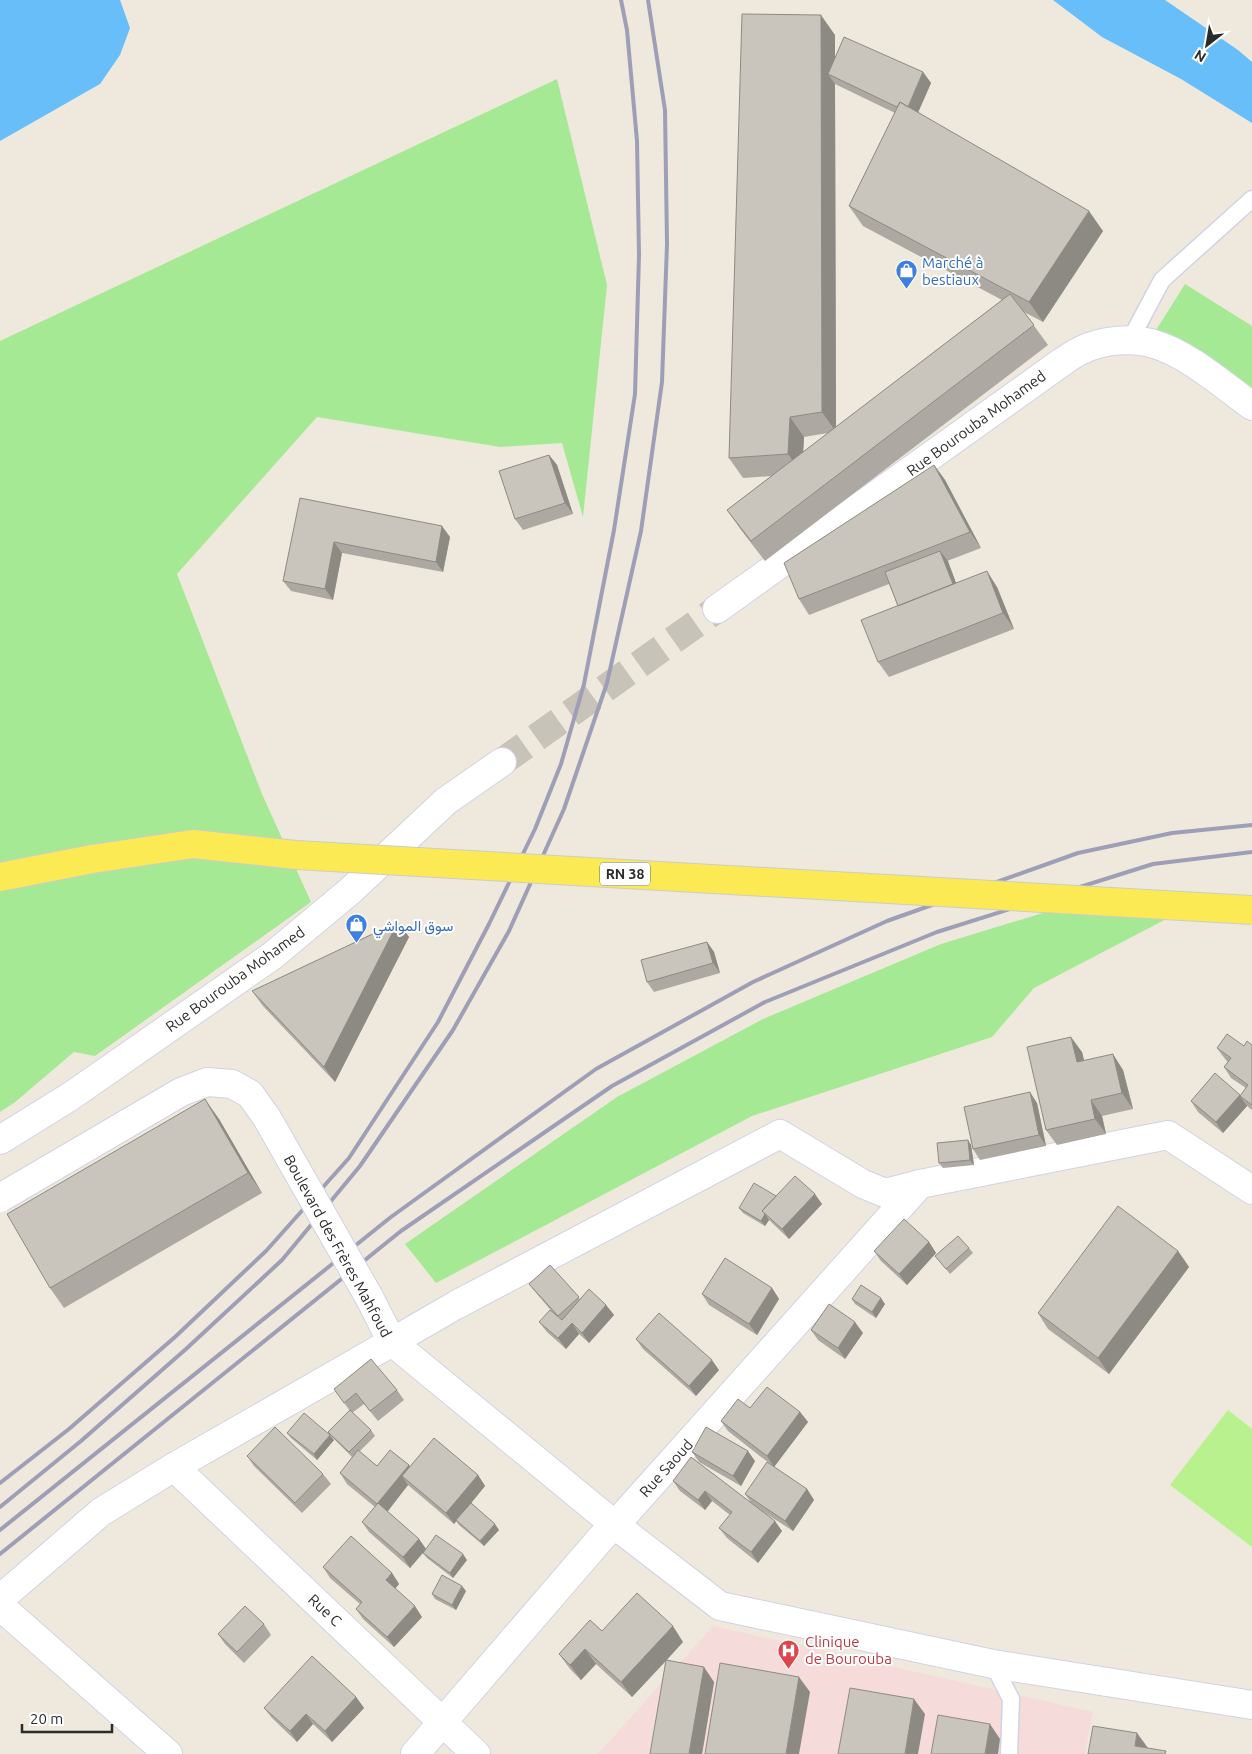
<svg xmlns="http://www.w3.org/2000/svg" width="1252" height="1754" viewBox="0 0 1252 1754" font-family="Ubuntu,Vazirmatn,sans-serif">
  <style>
    .medical { fill: #f5dbd9 }
    .green { fill: #a6e994 }
    .pitch { fill: #baf18f }
    .water { fill: #67bef8 }
    .lines { fill: none; stroke-linecap: round; stroke-linejoin: round }
    .minor-tunnel { stroke: #c7c3b9; stroke-width: 28; stroke-dasharray: 28 14; stroke-linecap: butt }
    .service-casing { stroke: #d1d2e5; stroke-width: 19 }
    .minor-casing { stroke: #d1d2e5; stroke-width: 30 }
    .tertiary-casing { stroke: #d1d2e5; stroke-width: 30 }
    .service { stroke: #fff; stroke-width: 16 }
    .minor { stroke: #fff; stroke-width: 28 }
    .tertiary { stroke: #fff; stroke-width: 28 }
    .rail { stroke: #9e9eb7; stroke-width: 4 }
    .tertiary-bridge-casing { stroke: #d1d2e5; stroke-width: 30; stroke-linecap: butt }
    .primary-bridge-casing { stroke: #ccc; stroke-width: 30; stroke-linecap: butt }
    .tertiary-bridge { stroke: #fff; stroke-width: 28 }
    .primary-bridge { stroke: #fbea54; stroke-width: 28 }
    .wall { fill: #ada9a2; fill-rule: evenodd }
    .shaded-wall { fill: #8d8a84 }
    .building { fill: #c9c5bc; stroke: #8d8a84 }
    .labels { text-anchor: middle; dominant-baseline: central; stroke-width: 4; stroke-linejoin: round; paint-order: stroke }
    .shield { fill: #fff; stroke: #6b6b6b; stroke-width: 1 }
    .shield-label { font-size: 14px; font-weight: bold; fill: #2b2b2b }
    .shop-label { font-size: 15px; fill: #366cbe; stroke: #fff; text-anchor: start }
    .street-label { font-size: 15px; fill: #2b2b2b; stroke: #fff }
    .health-label { font-size: 15px; fill: #be3a42; stroke: #fff; text-anchor: start }
  </style>
  <rect width="100%" height="100%" fill="#eee9dc"/>
  <path class="medical" d="M713,1626l380,86 -8,42h-487z"/>
  <path class="green" d="M557,79l50,206 -24,232 -21,-74 -62,4 -183,-30 -140,157 85,220 49,108 -216,154 -21,-4 -60,51 -14,9v-771z
    M1185,284l67,42v69l-96,-65z
    M1069,905l103,11 -138,72 -42,49 -240,79 -316,167 -31,-39 212,-147 146,-78 178,-75z"/>
  <path class="pitch" d="M1228,1410l24,19v118l-82,-62z"/>
  <path class="water" d="M0,0h120l10,28 -10,27 -20,29 -100,57z
    M1053,0h112l73,50 14,12v61l-71,-44 -79,-42z"/>
  <g class="lines">
    <path class="minor-tunnel" d="M502,762l215,-153"/>
    <defs>
      <path id="service" d="M1130,340l32,-60 90,-81
        M993,1664l18,35 -2,55"/>
      <path id="minor" d="M717,609l345,-247c6,-4 13,-9 20,-12 20,-10 50,-13 72,-6 34,10 69,41 98,62
        M0,1140l71,-44 201,-140 78,-65 96,-90 56,-39
        M392,1342l223,183 105,81 273,58 259,41
        M174,1467l302,287
        M0,1606l168,148
        M415,1754l187,-217 13,-12 305,-341"/>
      <path id="tertiary" d="M392,1342l64,-37 324,-171 83,50 22,9 35,-9 248,-49 84,55
        M0,1599l101,-87 73,-45 218,-125 -23,-45"/>
    </defs>
    <use href="#service" class="service-casing"/>
    <use href="#minor" class="minor-casing"/>
    <use href="#tertiary" class="tertiary-casing"/>
    <use href="#service" class="service"/>
    <use href="#minor" class="minor"/>
    <use href="#tertiary" class="tertiary"/>
    <path class="rail" d="M0,1483l69,-54 106,-92 91,-86 83,-93 89,-136 51,-98 46,-95 26,-65 23,-80 30,-154 21,-136 4,-139 -2,-114 -10,-111 -6,-30
      M0,1507l81,-66 105,-92 96,-89 78,-94 93,-136 56,-99 55,-122 43,-126 34,-152 21,-149 5,-138 -2,-134 -17,-110
      M0,1530l391,-313 205,-148 157,-87 134,-61 191,-68 94,-20 80,-8
      M0,1554l401,-323 211,-145 153,-84 172,-70 216,-68 99,-12"/>
    <defs>
      <path id="tertiary-bridge" d="M0,1198l181,-106 26,-10 25,2 18,10 17,24 102,179"/>
      <path id="primary-bridge" d="M0,877l92,-18 101,-15 103,11 956,55"/>
    </defs>
    <use href="#tertiary-bridge" class="tertiary-bridge-casing"/>
    <use href="#primary-bridge" class="primary-bridge-casing"/>
    <use href="#tertiary-bridge" class="tertiary-bridge"/>
    <use href="#primary-bridge" class="primary-bridge"/>
  </g>
  <path class="wall" d="M835,35v22l88,15 8,11 -13,29 185,119 -60,91 -19,-10 24,33 -283,216 -24,-31 -14,-20 44,-34 -28,2 -14,-20zM835,84l60,29 -46,93 14,20 139,74 -166,127zM828,433l-25,19 1,-15z
    M549,455l8,10 16,49 -50,16 -8,-11z
    M934,465l11,15 36,68 -34,13 9,22 41,4 17,42 -125,48 -11,-15 20,-56 -9,-22 -80,31 -10,-16z
    M300,498l150,39 -7,35 -101,-19 -9,47 -42,-9 -8,-10z
    M398,922l11,15 -74,145 -72,-76 -11,-15z
    M707,942l7,10 6,21 -66,19 -7,-10z
    M1252,1045v65l-5,-4 -24,27 -25,-21 -7,-11 50,-6 5,-7 -15,-10 -7,-11 4,-5 -3,-3 -8,-11 27,-2z
    M1082,1052l2,8 39,10 10,39 -31,7 4,18 -49,11 -11,-15z
    M1037,1103l9,43 -66,14 -7,-11z
    M219,1119l43,74 -198,115 -14,-20z
    M968,1140l3,5 3,20 -31,3 -4,-5z
    M776,1196l46,8 -33,35 -20,-19 -4,6 -22,-13 -4,-5z
    M929,1242l7,11 -29,32 -26,-24 -7,-10z
    M969,1248l4,5 -23,21 -15,-18z
    M1178,1251l11,16 -80,107 -61,-45 -10,-16z
    M550,1265l30,34 26,6 8,10 -25,28 -10,-9 -13,15 -19,-17 -8,-10 16,-7 -18,-21 -8,-10z
    M772,1288l7,11 -22,36 -48,-30 -7,-11z
    M852,1299l33,5 -9,14 -21,-14z
    M811,1330l52,3 -18,26 -27,-19z
    M636,1339l83,31 -23,26 -53,-47z
    M334,1389l63,1 7,10 -26,21 -14,-17 -12,9 19,17 4,6 -16,16 18,14 32,-1 1,1 68,9 7,11 -14,17 28,27 -15,16 -25,-21 -3,-4 -2,3 -46,-39 -21,26 32,28 7,10 41,11 -14,18 -26,-20 -4,-5 -13,15 -41,-36 -7,-10 13,-15 -28,-23 -7,-11 12,-16 -20,-20 -4,-5 22,-21z
    M750,1408l50,4 8,10 -34,45 -46,-36 -7,-10z
    M287,1433l47,7 -17,20 -26,-22z
    M692,1452l63,9 -14,25 -42,-24z
    M247,1456l76,18 8,10 -29,29 -48,-47z
    M673,1481l79,23 -7,-10 62,-5 7,11 -21,31 -37,-24 26,24 -24,32 -31,-25 -8,-10 11,-13 -18,-14 -7,9 -25,-19z
    M323,1567l69,6 7,11 -4,5 27,28 -28,30 -31,-28 -7,-10 4,-5 -30,-26z
    M466,1591l-10,19 -21,-11 -3,-5z
    M264,1624l7,11 -27,28 -19,-19 -7,-10z
    M602,1631l81,11 -17,19 48,21 -12,72h-52l16,-93 -34,36 -36,-33 -15,16 -11,-11 -11,-15z
    M356,1697l8,11 -32,34 -19,-18 -16,18 -25,-24 -8,-10z"/>
  <path class="shaded-wall" d="M821,15l14,20v42l-7,-3 7,10 1,348 -14,-20z
    M923,72l8,11 -17,39 -7,-11z
    M1089,211l14,20 -60,91 -14,-20z
    M790,417l14,20 -2,37 -14,-20z
    M549,455l8,10 16,49 -8,-11z
    M934,465l11,15 36,68 -11,-16z
    M442,526l8,11 -7,35 -7,-10z
    M334,542l8,11 -9,47 -8,-11z
    M940,551l8,10 14,38 -7,-10z
    M987,571l10,16 17,42 -11,-16z
    M398,922l11,15 -74,145 -11,-15z
    M707,942l7,10 6,21 -7,-10z
    M1071,1037l11,15 6,25 -11,-15z
    M1113,1054l10,16 10,39 -11,-16z
    M1030,1092l7,11 9,43 -7,-11z
    M1240,1095v1l7,10 -24,27 -7,-11z
    M205,1099l14,20 43,74 -14,-20z
    M1091,1100l11,16 4,18 -11,-15z
    M968,1140l3,5 3,20 -4,-5z
    M815,1194l7,10 -33,35 -7,-10z
    M765,1214l4,6 -4,6 -4,-5z
    M929,1242l7,11 -29,32 -8,-11z
    M1178,1251l11,16 -80,107 -11,-16z
    M772,1288l7,11 -22,36 -8,-11z
    M881,1298l4,6 -9,14 -4,-6z
    M606,1305l8,10 -25,28 -7,-10z
    M855,1322l8,11 -18,26 -7,-11z
    M572,1323l7,11 -13,15 -8,-11z
    M712,1360l7,10 -23,26 -7,-10z
    M800,1412l8,10 -34,45 -7,-11z
    M330,1435l4,5 -17,20 -3,-6z
    M748,1451l7,10 -14,25 -8,-10z
    M409,1465l7,10 -14,1 6,9 -23,30 -8,-11z
    M478,1475l7,11 -31,38 -8,-11z
    M807,1489l7,11 -21,31 -8,-10z
    M705,1491l7,10 -7,9 -7,-10z
    M775,1521l7,10 -24,32 -7,-11z
    M495,1524l4,6 -15,16 -4,-5z
    M419,1539l7,10 -16,19 -7,-11z
    M463,1554l4,6 -14,18 -3,-5z
    M392,1573l7,11 -6,7 -7,-11z
    M462,1586l4,5 -10,19 -4,-5z
    M415,1606l7,11 -28,30 -7,-10z
    M673,1626l10,16 -51,55 -11,-15z
    M585,1649l11,15 -15,16 -11,-15z
    M704,1667l10,15 -12,72h-13z
    M799,1677l11,15 -11,62h-13z
    M356,1697l8,11 -32,34 -7,-11z
    M914,1699l11,15 -7,40h-13z
    M306,1714l7,10 -16,18 -7,-11z
    M990,1724l10,15 -2,15h-13z
    M1137,1733l11,15 -13,-2z"/>
  <path class="building" d="M742,14l79,1 1,397 -32,5 -2,37 -59,4z
    M844,37l79,35 -15,35 -8,-5 -3,5 -69,-33z
    M900,102l189,109 -60,91 -180,-96z
    M1010,294l24,31 -283,216 -24,-31z
    M549,455l16,48 -50,16 -16,-48z
    M934,465l36,67 -171,67 -15,-36z
    M300,498l142,28 -6,36 -102,-20 -9,47 -42,-8z
    M940,551l13,33 -55,22 -13,-34z
    M987,571l16,42 -125,49 -17,-42z
    M398,922l-74,145 -72,-76z
    M707,942l6,21 -66,19 -6,-22z
    M1227,1034l17,12 3,-5 5,4v60l-12,-9 8,-11 -24,-18 7,-9 -14,-10z
    M1071,1037l6,25 36,-8 9,39 -31,7 4,19 -49,11 -19,-83z
    M1215,1073l25,22 -24,27 -25,-21z
    M1030,1092l9,43 -66,14 -9,-42z
    M205,1099l43,74 -198,115 -43,-74z
    M968,1140l2,20 -31,3 -2,-20z
    M795,1176l20,18 -33,35 -20,-18z
    M754,1183l22,13 -14,15 3,3 -4,7 -22,-13z
    M1118,1206l60,45 -80,107 -60,-45z
    M904,1219l25,23 -30,32 -25,-23z
    M958,1236l11,12 -23,21 -11,-13z
    M725,1258l47,30 -23,36 -47,-30z
    M550,1265l29,32 -21,19 -29,-32z
    M861,1285l20,13 -9,14 -20,-13z
    M589,1289l17,16 -24,28 -10,-10 -14,15 -19,-16 11,-12 12,10z
    M829,1304l26,18 -17,26 -27,-18z
    M659,1313l53,47 -23,26 -53,-47z
    M371,1359l26,31 -27,21 -14,-18 -12,10 -10,-14z
    M767,1387l33,25 -33,44 -46,-35 17,-22 12,9z
    M350,1410l21,20 -22,22 -21,-20z
    M304,1413l26,22 -16,19 -27,-21z
    M275,1427l48,47 -28,29 -48,-47z
    M706,1427l42,24 -15,25 -41,-24z
    M434,1438l44,37 -32,38 -44,-37z
    M358,1450l19,16 13,-16 19,15 -32,39 -37,-31z
    M691,1457l84,64 -24,31 -32,-24 13,-16 -27,-21 -7,9 -25,-19z
    M767,1462l40,27 -22,32 -40,-27z
    M378,1503l41,36 -16,18 -41,-35z
    M471,1503l24,21 -15,17 -24,-21z
    M436,1535l27,19 -13,19 -27,-20z
    M351,1536l41,37 -6,7 29,26 -28,31 -31,-28 6,-7 -39,-35z
    M442,1575l20,11 -10,19 -20,-11z
    M637,1593l36,33 -52,56 -36,-33 -15,16 -11,-11 31,-34 12,11z
    M245,1606l19,18 -27,28 -19,-18z
    M312,1656l44,41 -31,34 -19,-17 -16,17 -26,-23z
    M666,1660l38,7 -15,87h-39z
    M720,1663l79,14 -13,77h-81z
    M850,1688l64,11 -9,55h-67z
    M938,1715l52,9 -5,30h-54z
    M1093,1726l44,7 -2,13 31,5 -1,3h-77z"/>
  <defs>
    <symbol id="shop-pin" viewBox="-11 -11 22 30"><path d="M0 17L-7.5 6A9.5 9.5 0 1 1 7.5 6Z" fill="#3f7fe0" stroke="#fff"/><path d="M-5-2.5h2.3a2.7 3.5 0 0 1 5.4 0H5L5.5 6h-11ZM-1.5-2.5h3a1.5 2.3 0 0 0-3 0Z" fill="#fff"/></symbol>
    <symbol id="hospital-pin" viewBox="-11 -11 22 30"><path d="M0 17L-7.5 6A9.5 9.5 0 1 1 7.5 6Z" fill="#e0444e" stroke="#fff"/><path d="M-5-5h3v3.5h4V-5h3V5h-3V1.5h-4V5h-3Z" fill="#fff"/></symbol>
  </defs>
  <g fill-rule="evenodd">
    <use href="#shop-pin" x="894" y="258" width="25" height="34"/>
    <use href="#shop-pin" x="344" y="912" width="25" height="34"/>
    <use href="#hospital-pin" x="776" y="1638" width="25" height="34"/>
  </g>
  <g class="labels">
    <rect class="shield" x="600" y="862.5" width="50" height="23" rx="4"/>
    <g class="shield-label">
      <text x="625" y="874">RN 38</text>
    </g>
    <g class="shop-label">
      <text x="922" y="262">Marché à<tspan x="922" dy="17">bestiaux</tspan></text>
      <text x="373" y="925">سوق المواشي</text>
    </g>
    <g class="street-label">
      <text transform="translate(976 423) rotate(-36)">Rue Bourouba Mohamed</text>
      <text transform="translate(235 979) rotate(-36)">Rue Bourouba Mohamed</text>
      <text transform="translate(338 1246) rotate(61)">Boulevard des Frères Mahfoud</text>
      <text transform="translate(666 1468) rotate(-48)">Rue Saoud</text>
      <text transform="translate(325 1610) rotate(43)">Rue C</text>
    </g>
    <g class="health-label">
      <text x="805" y="1641">Clinique<tspan x="805" dy="17">de Bourouba</tspan></text>
    </g>
  </g>
  <g transform="translate(1207 45) rotate(211)" stroke="#ffffff" stroke-width="4" paint-order="stroke">
  <path d="M0-4L9 19L0 12L-9 19Z" fill="#2b2b2b"/>
  <text y="-8" font-size="14" font-weight="bold" text-anchor="middle" fill="#2b2b2b">N</text>
  </g>
  <path d="M22 1724v8h90v-8" fill="none" stroke="#2b2b2b" stroke-width="2.5"/>
  <text x="30" y="1724" font-size="15" fill="#2b2b2b" stroke="#ffffff" stroke-width="4" paint-order="stroke">20 m</text>
</svg>
